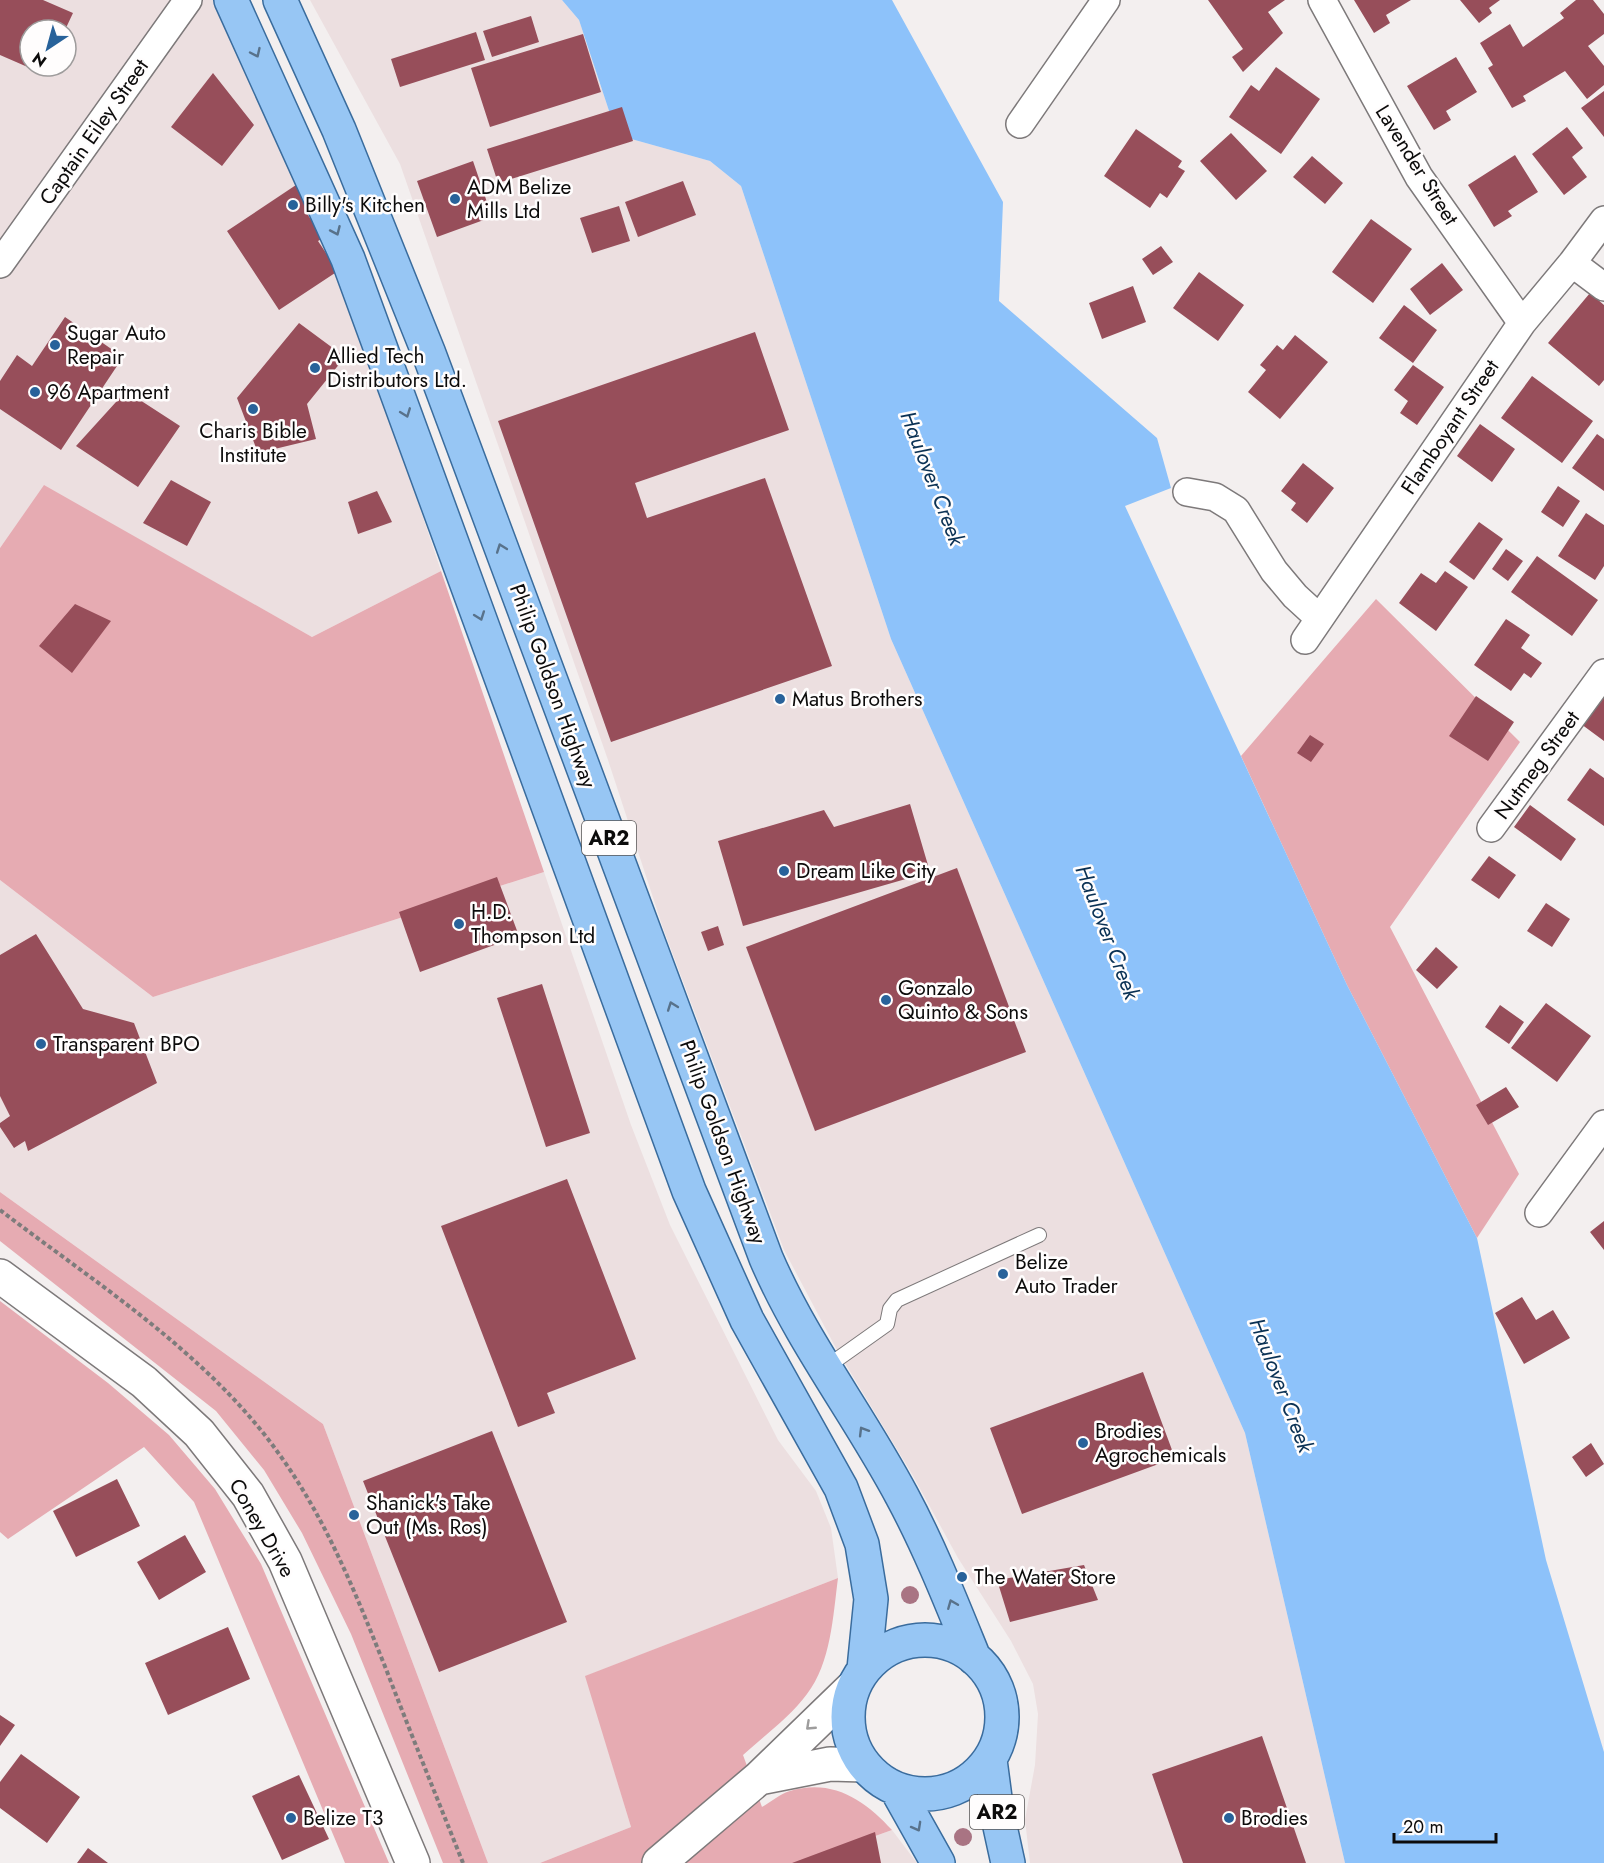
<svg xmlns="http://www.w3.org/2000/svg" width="1604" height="1863" viewBox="0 0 1604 1863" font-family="Jost,sans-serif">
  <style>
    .built { fill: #ecdfe0; fill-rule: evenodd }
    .green { fill: #e6abb2 }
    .water { fill: #8dc2fa }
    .building { fill: #974e5a }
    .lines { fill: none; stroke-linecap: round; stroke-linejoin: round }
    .service-casing { stroke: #7d797a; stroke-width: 16 }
    .minor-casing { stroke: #7d797a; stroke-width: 30 }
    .tertiary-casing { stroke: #7d797a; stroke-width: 36 }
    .primary-casing { stroke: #3a6c9d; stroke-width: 36 }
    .path { stroke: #7e7c7c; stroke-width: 4; stroke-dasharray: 4.5 3; stroke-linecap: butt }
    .service { stroke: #fff; stroke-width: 14 }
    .minor { stroke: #fff; stroke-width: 27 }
    .tertiary { stroke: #fff; stroke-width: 33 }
    .primary { stroke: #97c6f4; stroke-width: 33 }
    .tree { fill: #a97483 }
    .oneway { stroke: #58728b }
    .oneway2 { stroke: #9e9d9d }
    .poi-dot { fill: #28629a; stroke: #fffdfd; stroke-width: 2 }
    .labels { text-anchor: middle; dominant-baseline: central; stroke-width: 5; stroke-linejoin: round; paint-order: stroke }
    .shield { fill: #fffdfd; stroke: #555454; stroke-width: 1.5 }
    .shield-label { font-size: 20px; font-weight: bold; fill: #0c0b0b }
    .street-label { font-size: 21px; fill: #0c0b0b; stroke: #fffdfd }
    .poi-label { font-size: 21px; fill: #0c0b0b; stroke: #fffdfd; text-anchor: start }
    .water-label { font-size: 22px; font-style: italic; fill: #0a3154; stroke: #fffdfd }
  </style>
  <rect width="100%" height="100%" fill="#f3efef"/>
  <path class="built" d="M0,0h214l40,76 84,187 103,308 -129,66 -268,-151 -44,62zM30,30h36v36h-36z
    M310,0h252l17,20 38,115 93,26 31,25 150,453 354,794 100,430h-315l-5,-43 10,-55 3,-51 -5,-30 -22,-43 -53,-83 -46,-84 -75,-124 -53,-100 -121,-322 -55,-168 -208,-596z
    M544,872l87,253 39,100 108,215 38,51 15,37 7,50 -252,98 45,151 -91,36h-52l-165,-439 -323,-232v-312l153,117z
    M892,1830l25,33h-117z"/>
  <path class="green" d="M44,485l268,152 129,-66 103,301 -391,125 -153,-117v-332z
    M1376,599l144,143 -130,185 129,247 -42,64 -130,-253 -106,-229z
    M0,1192l323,232 165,439h-45l-92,-229 -49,-101 -38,-63 -48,-59 -216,-170z
    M0,1301l108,82 61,52 46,54 46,75 128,299h-44l-151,-361 -50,-55 -136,92 -8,-7z
    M838,1578c-5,38 -7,85 -31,116 -17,23 -43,42 -64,61l19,52c9,-5 18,-13 28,-16 42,-13 75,9 102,39l-92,33h-260l91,-36 -46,-151z"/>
  <path class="water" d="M562,0h330l111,202 -4,99 158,137 14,50 -46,18 222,479 130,253 69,322 58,192v111h-259l-100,-430 -354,-794 -150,-453 -31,-25 -93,-26 -38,-115z"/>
  <path class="building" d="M0,0h43l30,13 -8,17h-35v36h20l-4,9 -46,-20z
    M1208,0h77l-17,12 15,21 -40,39 -11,-15 11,-8z
    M1354,0h57l-25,15 4,8 -16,10z
    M1460,0h40l-11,8 3,5 -13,10z
    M1576,0h17l11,14v20l-16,12 16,20v19l-17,14 -22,-28 -42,25 3,5 -14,7 -24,-40 5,-3 -13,-22 30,-19 13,23 41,-29 -4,-5z
    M531,16l8,26 -47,15 -9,-26z
    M476,32l9,28 -85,27 -9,-28z
    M583,34l18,58 -111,35 -19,-59z
    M1456,57l21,35 -31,19 5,9 -17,10 -27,-44z
    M1276,67l44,32 -39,55 -52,-37 22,-32 8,6z
    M213,73l41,52 -32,41 -51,-39z
    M1604,91v46l-23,-29z
    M622,107l11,34 -135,42 -11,-34z
    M1567,127l16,21 -11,9 15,20 -23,18 -32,-41z
    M1136,129l46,32 -4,6 7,4 -18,27 -7,-5 -10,15 -46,-32z
    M1231,133l36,38 -31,29 -36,-39z
    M1515,155l23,37 -30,19 4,5 -18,11 -26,-42z
    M1312,156l31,27 -18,21 -32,-27z
    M473,161l19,56 -55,20 -20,-56z
    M683,181l13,34 -58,22 -13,-35z
    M296,185l16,24 -6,3 17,26 -5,3 20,30 -59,39 -52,-79z
    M619,206l11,35 -38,12 -12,-35z
    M1371,219l41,30 -39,54 -41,-31z
    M1161,246l12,16 -20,13 -11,-16z
    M1442,263l21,27 -33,25 -20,-26z
    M1199,272l45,33 -26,36 -45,-33z
    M1133,286l13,36 -44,17 -13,-36z
    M1590,293l14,12v75l-5,6 -51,-43z
    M1404,305l33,25 -24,33 -34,-25z
    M65,317l58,40 -62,93 -61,-41v-28l17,-26 15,11z
    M299,323l46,34 -38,47 9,35 -58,14 -21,-55z
    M755,332l34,98 -154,53 12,35 118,-40 67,188 -221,76 -113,-321z
    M1295,335l33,27 -48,57 -32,-27 18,-22 -6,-5 17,-20 6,5z
    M1413,365l31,22 -27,38 -17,-12 8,-12 -14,-11z
    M1532,376l61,45 -31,42 -61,-45z
    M126,391l54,35 -42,61 -62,-41z
    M1480,424l35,25 -23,33 -35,-26z
    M1597,434l7,5v52l-32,-23z
    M1303,463l31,25 -27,35 -16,-13 5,-7 -15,-12z
    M171,480l40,22 -24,44 -44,-23z
    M1558,486l22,15 -17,26 -22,-15z
    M377,491l15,31 -34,12 -10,-32z
    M1586,513l18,12v41l-9,14 -37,-24z
    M1479,522l24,17 -29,41 -25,-18z
    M1506,549l17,12 -15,20 -16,-12z
    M1537,556l61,44 -26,36 -61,-44z
    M1445,571l23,16 -32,44 -37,-28 22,-30 15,10z
    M75,604l36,17 -39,52 -33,-27z
    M1506,619l24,16 -9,13 21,15 -11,15 -7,-5 -13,18 -37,-26z
    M1604,693v48l-23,-17z
    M1476,696l38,26 -26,39 -39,-25z
    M1310,735l14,9 -13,18 -14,-9z
    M1590,768l14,10v48l-37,-26z
    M910,804l20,68 -187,54 -25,-85 106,-31 10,17z
    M1530,805l46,34 -15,22 -47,-34z
    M1489,856l27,19 -17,24 -28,-19z
    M957,868l69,184 -211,79 -69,-184z
    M497,877l22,59 -99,36 -21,-60z
    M1546,903l24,16 -18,28 -25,-16z
    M718,926l6,19 -16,6 -7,-19z
    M36,934l47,75 51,14 23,60 -129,68 -3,-10 -11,7 -14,-21v-4l10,-7 -10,-20v-141z
    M1436,947l22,20 -21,22 -21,-19z
    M542,984l48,149 -44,14 -49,-149z
    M1546,1003l45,33 -34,46 -46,-34z
    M1500,1005l24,17 -15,22 -24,-17z
    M1506,1087l13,20 -31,18 -12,-20z
    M567,1179l69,180 -89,34 8,20 -37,14 -77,-201z
    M1604,1221v29l-14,-18z
    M1522,1297l14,23 17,-10 17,28 -46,26 -29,-51z
    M1143,1372l32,86 -153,56 -32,-86z
    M492,1431l75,191 -128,50 -76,-191z
    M1591,1443l13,21 -18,13 -14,-20z
    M117,1479l23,47 -64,31 -23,-46z
    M185,1535l21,37 -47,28 -22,-38z
    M1084,1565l14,35 -88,22 -13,-42z
    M228,1627l22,52 -82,36 -23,-52z
    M0,1715l15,10 -15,21z
    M1262,1736l44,127h-123l-31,-89z
    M21,1754l59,43 -33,46 -47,-35v-26z
    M299,1775l30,64 -47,21 -30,-64z
    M875,1832l6,31h-89z
    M88,1848l20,15h-31z"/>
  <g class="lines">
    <defs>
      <path id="service" d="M825,1368l62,-44 3,-15 7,-9 142,-65"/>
      <path id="minor" d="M1322,0l97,177 103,146
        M1020,124l86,-124
        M1572,263l32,24
        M0,264l188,-264
        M1187,492l28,5 21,13 38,61 21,25 24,22
        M1305,640l217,-317 50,-60 32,-43
        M1491,828l113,-155
        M1539,1213l65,-89"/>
      <path id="tertiary" d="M0,1276l144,106 55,51 49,62 37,66 128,302
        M759,1778l71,-14 34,1
        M659,1863l100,-85 94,-91"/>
      <path id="primary" d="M231,0l117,259 341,932 58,129 94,168 21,56 9,55 -7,70
        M280,0l59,130 90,224 337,904c36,84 93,157 136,238 28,52 50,108 72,162
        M848 1717a77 77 0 1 1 154 0a77 77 0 1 1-154 0Z
        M990,1760l7,53 11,50
        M897,1790l41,73"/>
    </defs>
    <use href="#service" class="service-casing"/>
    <use href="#minor" class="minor-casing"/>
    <use href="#tertiary" class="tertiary-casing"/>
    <use href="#primary" class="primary-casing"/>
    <path class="path" d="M0,1210c89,68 188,131 260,219 60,74 91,153 126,240 25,65 51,129 77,194"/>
    <use href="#service" class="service"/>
    <use href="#minor" class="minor"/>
    <use href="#tertiary" class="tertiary"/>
    <use href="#primary" class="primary"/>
  </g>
  <g class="tree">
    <circle cx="910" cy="1595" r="9"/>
    <circle cx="963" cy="1837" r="9"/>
  </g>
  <defs><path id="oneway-chevron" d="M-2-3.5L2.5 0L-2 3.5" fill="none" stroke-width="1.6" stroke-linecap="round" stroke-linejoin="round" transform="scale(1.5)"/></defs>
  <g class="oneway">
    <use href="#oneway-chevron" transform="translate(256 53) rotate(65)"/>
    <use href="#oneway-chevron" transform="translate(336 231) rotate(66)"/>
    <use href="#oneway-chevron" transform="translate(406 413) rotate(69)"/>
    <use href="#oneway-chevron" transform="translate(501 548) rotate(-110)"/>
    <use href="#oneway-chevron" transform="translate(480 616) rotate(70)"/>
    <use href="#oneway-chevron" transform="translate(672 1006) rotate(-110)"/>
    <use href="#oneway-chevron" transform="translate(863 1431) rotate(-121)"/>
    <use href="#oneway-chevron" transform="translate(952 1604) rotate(-112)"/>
    <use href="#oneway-chevron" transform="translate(917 1827) rotate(61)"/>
  </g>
  <use class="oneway2" href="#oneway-chevron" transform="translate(810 1726) rotate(137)"/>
  <g class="poi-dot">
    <circle cx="455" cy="199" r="6"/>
    <circle cx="293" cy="205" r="6"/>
    <circle cx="55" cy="345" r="6"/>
    <circle cx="315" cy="368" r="6"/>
    <circle cx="35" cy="392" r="6"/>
    <circle cx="253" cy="409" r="6"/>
    <circle cx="780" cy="699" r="6"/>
    <circle cx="784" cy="871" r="6"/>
    <circle cx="459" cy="924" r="6"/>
    <circle cx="886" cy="1000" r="6"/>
    <circle cx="41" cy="1044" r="6"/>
    <circle cx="1003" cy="1274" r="6"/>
    <circle cx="1083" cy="1443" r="6"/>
    <circle cx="354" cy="1515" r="6"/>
    <circle cx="962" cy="1577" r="6"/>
    <circle cx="291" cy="1818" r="6"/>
    <circle cx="1229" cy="1818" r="6"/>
  </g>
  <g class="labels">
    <g class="shield">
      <rect x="582" y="821" width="54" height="34" rx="4.5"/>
      <rect x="970" y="1795" width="54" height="34" rx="4.5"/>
    </g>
    <g class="shield-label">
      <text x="609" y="838">AR2</text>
      <text x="997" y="1812">AR2</text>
    </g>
    <g class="street-label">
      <text transform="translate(94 132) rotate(-55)">Captain Eiley Street</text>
      <text transform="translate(1417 165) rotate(58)">Lavender Street</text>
      <text transform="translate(1450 427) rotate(-56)">Flamboyant Street</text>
      <text transform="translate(553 686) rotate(70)">Philip Goldson Highway</text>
      <text transform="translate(1537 765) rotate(-54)">Nutmeg Street</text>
      <text transform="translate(723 1142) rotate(70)">Philip Goldson Highway</text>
      <text transform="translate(262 1528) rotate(60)">Coney Drive</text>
    </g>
    <g class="poi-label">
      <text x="467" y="187">ADM Belize<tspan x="467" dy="24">Mills Ltd</tspan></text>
      <text x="305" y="205">Billy's Kitchen</text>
      <text x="67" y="333">Sugar Auto<tspan x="67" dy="24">Repair</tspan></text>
      <text x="327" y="356">Allied Tech<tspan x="327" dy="24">Distributors Ltd.</tspan></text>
      <text x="47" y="392">96 Apartment</text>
      <text x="253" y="431" text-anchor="middle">Charis Bible<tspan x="253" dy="24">Institute</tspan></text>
      <text x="792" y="699">Matus Brothers</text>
      <text x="796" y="871">Dream Like City</text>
      <text x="471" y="912">H.D.<tspan x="471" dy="24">Thompson Ltd</tspan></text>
      <text x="898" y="988">Gonzalo<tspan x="898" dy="24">Quinto &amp; Sons</tspan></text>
      <text x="53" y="1044">Transparent BPO</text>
      <text x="1015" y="1262">Belize<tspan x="1015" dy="24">Auto Trader</tspan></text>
      <text x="1095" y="1431">Brodies<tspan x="1095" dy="24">Agrochemicals</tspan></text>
      <text x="366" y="1503">Shanick's Take<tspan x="366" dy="24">Out (Ms. Ros)</tspan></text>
      <text x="974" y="1577">The Water Store</text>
      <text x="303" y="1818">Belize T3</text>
      <text x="1241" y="1818">Brodies</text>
    </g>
    <g class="water-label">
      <text transform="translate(933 478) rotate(69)">Haulover Creek</text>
      <text transform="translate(1108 932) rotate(69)">Haulover Creek</text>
      <text transform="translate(1282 1385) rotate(69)">Haulover Creek</text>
    </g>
  </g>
  <g transform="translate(48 48) rotate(216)"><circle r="28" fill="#fffdfd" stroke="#9e9c9c" stroke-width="1.5"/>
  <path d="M0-4.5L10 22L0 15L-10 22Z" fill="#28629a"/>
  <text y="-9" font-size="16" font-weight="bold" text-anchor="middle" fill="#0c0b0b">N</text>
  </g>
  <path d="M1394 1833v9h102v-9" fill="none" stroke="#0c0b0b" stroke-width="3"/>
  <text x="1403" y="1833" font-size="18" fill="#0c0b0b" stroke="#fffdfd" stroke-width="4.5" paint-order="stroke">20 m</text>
</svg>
